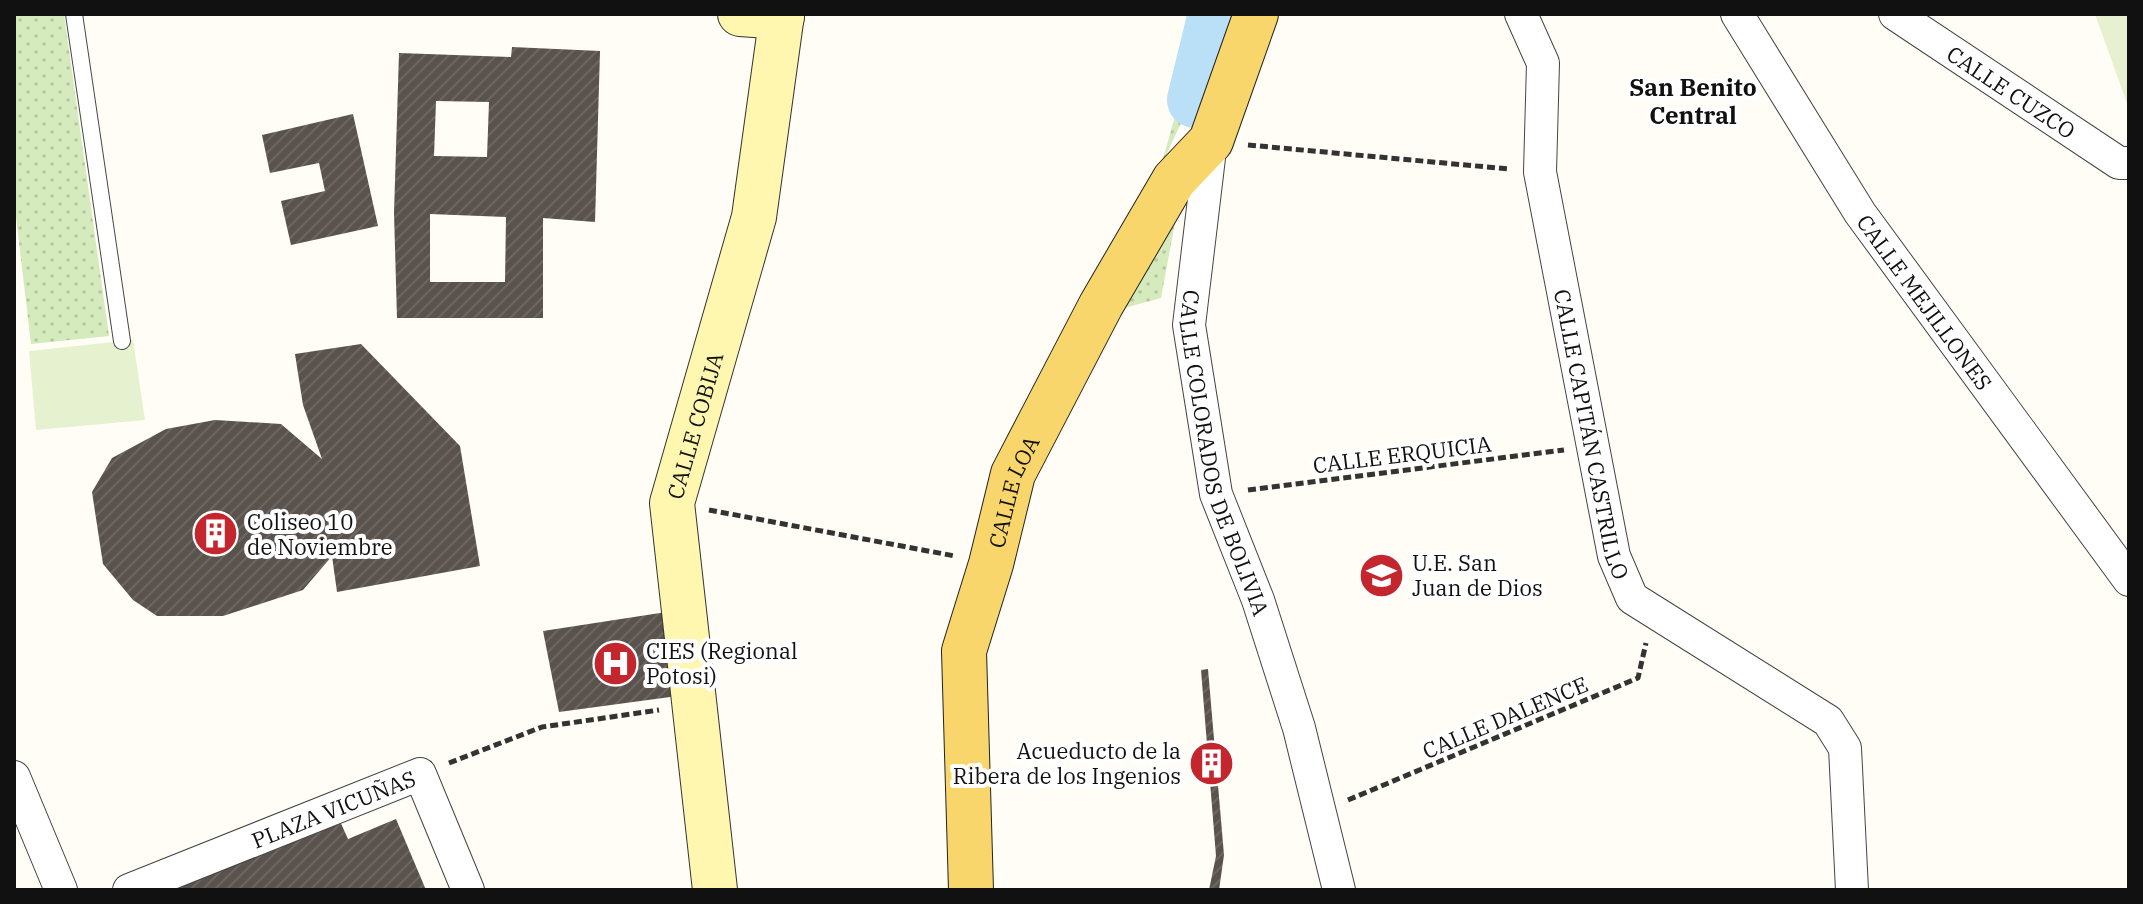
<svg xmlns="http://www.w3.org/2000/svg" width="2143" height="904" viewBox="0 0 2143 904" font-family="'IBM Plex Serif',serif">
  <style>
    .park { fill: url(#park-dots) }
    .pitch { fill: #e6f2cf }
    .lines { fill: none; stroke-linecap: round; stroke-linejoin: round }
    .river { stroke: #b9e0f7; stroke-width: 56 }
    .building { fill: url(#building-hatch); fill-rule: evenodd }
    .service-casing { stroke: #444; stroke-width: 18 }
    .minor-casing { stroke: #444; stroke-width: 34 }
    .secondary-casing { stroke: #333; stroke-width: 46 }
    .primary-casing { stroke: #222; stroke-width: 46 }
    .path { stroke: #333; stroke-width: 5; stroke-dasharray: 8 4; stroke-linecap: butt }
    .service { stroke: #fff; stroke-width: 16 }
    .minor { stroke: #fff; stroke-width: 32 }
    .secondary { stroke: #fff6b0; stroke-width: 44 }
    .primary { stroke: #f9d66b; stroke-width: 44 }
    .labels { text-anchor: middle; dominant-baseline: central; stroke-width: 8; stroke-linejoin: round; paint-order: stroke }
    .street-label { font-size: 22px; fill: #111; stroke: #fff }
    .poi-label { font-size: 22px; fill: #111; stroke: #fff; text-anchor: start }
    .neighbourhood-label { font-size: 24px; font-weight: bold; fill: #111; stroke: #fff }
  </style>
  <defs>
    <pattern id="park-dots" width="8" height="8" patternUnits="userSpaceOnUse" patternTransform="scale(2)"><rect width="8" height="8" fill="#d5ebbd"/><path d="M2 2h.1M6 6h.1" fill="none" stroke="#b6c8a1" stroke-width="1.8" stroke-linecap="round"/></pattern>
    <pattern id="building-hatch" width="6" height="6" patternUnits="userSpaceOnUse" patternTransform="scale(2)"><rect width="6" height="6" fill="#5a524d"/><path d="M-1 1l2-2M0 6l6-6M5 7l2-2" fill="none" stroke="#6d6662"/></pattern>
  </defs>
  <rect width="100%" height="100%" fill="#fffdf5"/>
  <path class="park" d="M14,14h50l45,322 -78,8 -17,-144z
    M1201,14h31l-71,152 32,-114z
    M1177,212l-16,86 -44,12z"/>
  <path class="pitch" d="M2095,14h34v95z
    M133,340l12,80 -109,10 -7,-79z"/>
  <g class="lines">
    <path class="river" d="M1195,100l21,-86"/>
  </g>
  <path class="building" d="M512,47l88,4 -5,171 -52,-4v100h-146l-3,-105 5,-160 112,4zM436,101l53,1 -2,55 -53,-1zM430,214l76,3 -1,65h-75z
    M353,114l25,112 -87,19 -10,-44 44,-10 -6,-28 -49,10 -8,-38z
    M361,344l99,102 20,120 -143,26 -5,-36 -29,34 -80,26h-66l-24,-16 -30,-36 -11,-72 20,-34 54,-29 49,-9 66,4 41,35 -19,-54 -8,-51z
    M673,611l12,84 -126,17 -16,-81z
    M1208,669l16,186 -5,35h-10l7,-34 -15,-186z
    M339,819l9,20 48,-20 30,71h-258z"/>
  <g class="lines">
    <defs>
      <path id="service" d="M74,14l48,327"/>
      <g id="minor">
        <path id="s1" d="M1521,14l22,49 -3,109 74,384 18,42 196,123 17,27 7,142"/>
        <path id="s2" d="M1737,14l123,199 269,367"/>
        <path id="s3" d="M1895,14l224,149h10"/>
        <path id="s4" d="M1211,141l-22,184 27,169 42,106 41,128 40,162"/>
        <path d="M14,777l47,113"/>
        <path id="s5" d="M129,890l291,-116 48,116"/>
      </g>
      <g id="secondary">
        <path d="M740,14l42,3"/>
        <path id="s6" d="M715,890l-43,-387 82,-286 28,-203"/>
      </g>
      <g id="primary">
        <path id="s7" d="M971,890l-7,-239 27,-87 22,-90 88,-169 73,-125 37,-39 45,-127"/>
      </g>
    </defs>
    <use href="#service" class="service-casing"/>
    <use href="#minor" class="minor-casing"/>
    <use href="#secondary" class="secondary-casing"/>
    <use href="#primary" class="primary-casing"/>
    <path class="path" d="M1248,145l261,24
      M1248,490l316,-40
      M709,510l246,46
      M449,763l93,-36 117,-17
      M1348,800l290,-122 8,-35"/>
    <use href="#service" class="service"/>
    <use href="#minor" class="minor"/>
    <use href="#secondary" class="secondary"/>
    <use href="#primary" class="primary"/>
  </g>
  <defs>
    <symbol id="building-disc" viewBox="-11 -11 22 22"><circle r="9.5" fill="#c4262e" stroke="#fff"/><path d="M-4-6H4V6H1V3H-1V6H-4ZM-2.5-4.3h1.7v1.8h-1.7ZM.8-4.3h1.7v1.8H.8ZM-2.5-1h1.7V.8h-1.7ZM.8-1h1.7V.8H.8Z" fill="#fff"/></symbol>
    <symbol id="school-disc" viewBox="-11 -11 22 22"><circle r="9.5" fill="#c4262e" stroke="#fff"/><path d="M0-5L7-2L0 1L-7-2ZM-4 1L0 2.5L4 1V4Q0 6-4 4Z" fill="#fff"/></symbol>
    <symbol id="hospital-disc" viewBox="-11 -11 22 22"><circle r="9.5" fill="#c4262e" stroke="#fff"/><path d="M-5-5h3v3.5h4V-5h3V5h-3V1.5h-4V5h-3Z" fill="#fff"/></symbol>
  </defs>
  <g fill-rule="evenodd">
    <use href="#building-disc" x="190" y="508" width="51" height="51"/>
    <use href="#school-disc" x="1356" y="550" width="51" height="51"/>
    <use href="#hospital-disc" x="590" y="638" width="51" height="51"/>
    <use href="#building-disc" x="1186" y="738" width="51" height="51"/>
  </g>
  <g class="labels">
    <g class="street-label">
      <text stroke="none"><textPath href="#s3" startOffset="140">CALLE CUZCO</textPath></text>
      <text stroke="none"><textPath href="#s2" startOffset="344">CALLE MEJILLONES</textPath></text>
      <text stroke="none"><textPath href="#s6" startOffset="470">CALLE COBIJA</textPath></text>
      <text stroke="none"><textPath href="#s1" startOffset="430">CALLE CAPITÁN CASTRILLO</textPath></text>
      <text stroke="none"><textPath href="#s4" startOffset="318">CALLE COLORADOS DE BOLIVIA</textPath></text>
      <text transform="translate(1402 454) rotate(-7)">CALLE ERQUICIA</text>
      <text stroke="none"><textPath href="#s7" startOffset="406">CALLE LOA</textPath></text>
      <text transform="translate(1505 717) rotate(-23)">CALLE DALENCE</text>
      <text stroke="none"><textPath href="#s5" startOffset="220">PLAZA VICUÑAS</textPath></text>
    </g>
    <g class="poi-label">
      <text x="247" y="521">Coliseo 10<tspan x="247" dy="25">de Noviembre</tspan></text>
      <text x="1412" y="562">U.E. San<tspan x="1412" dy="25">Juan de Dios</tspan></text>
      <text x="646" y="650">CIES (Regional<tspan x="646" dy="25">Potosi)</tspan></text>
      <text x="1181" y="750" text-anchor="end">Acueducto de la<tspan x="1181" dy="25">Ribera de los Ingenios</tspan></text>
    </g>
    <g class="neighbourhood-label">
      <text x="1693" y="87">San Benito<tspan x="1693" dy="28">Central</tspan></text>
    </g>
  </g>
  <rect width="2143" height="904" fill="none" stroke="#111111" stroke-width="32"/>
</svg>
